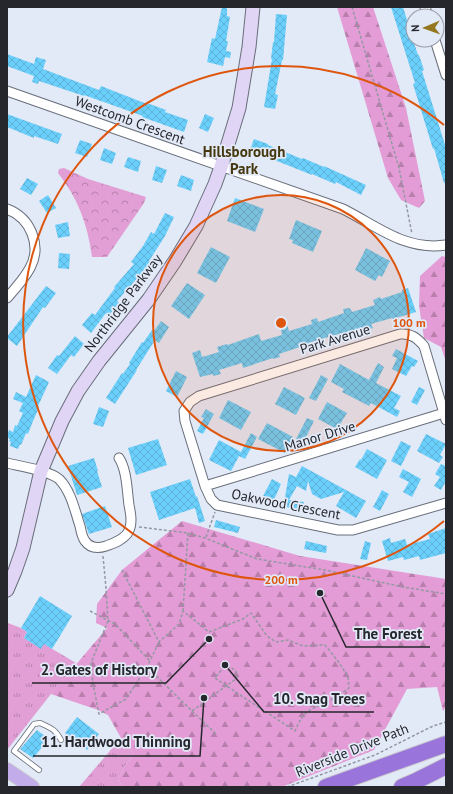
<svg xmlns="http://www.w3.org/2000/svg" width="453" height="794" viewBox="0 0 453 794" font-family="'PT Sans',sans-serif">
  <style>
    .grass { fill: url(#grass-tufts) }
    .forest { fill: url(#forest-firs) }
    .park { fill: url(#park-crowns) }
    .building { fill: url(#building-cross-hatch) }
    .lines { fill: none; stroke-linecap: round; stroke-linejoin: round }
    .lane-casing { stroke: #686e7a; stroke-width: 6 }
    .street-casing { stroke: #686e7a; stroke-width: 11 }
    .secondary-casing { stroke: #686e7a; stroke-width: 15 }
    .primary-casing { stroke: #cbcbcd; stroke-width: 16 }
    .highway-casing { stroke: #cbcbcd; stroke-width: 18 }
    .path { stroke: #9398a2; stroke-width: 1.5; stroke-dasharray: 3 2; stroke-linecap: butt }
    .lane { stroke: #fff; stroke-width: 4.5 }
    .street { stroke: #fff; stroke-width: 9 }
    .secondary { stroke: #e0d5f4; stroke-width: 13 }
    .primary { stroke: #c2ace9; stroke-width: 14 }
    .highway { stroke: #9974db; stroke-width: 16 }
    .ring { fill: none; stroke: #de560e; stroke-width: 2 }
    .labels { text-anchor: middle; dominant-baseline: central; stroke-width: 3.5; stroke-linejoin: round; paint-order: stroke }
    .street-label { font-size: 14px; fill: #25272d; stroke: #e2e9f7 }
    .neighbourhood-label { font-size: 15px; font-weight: bold; fill: #45370e; stroke: #e2e9f7 }
    .centre { fill: #de560e; stroke: #e2e9f7; stroke-width: 2 }
    .ring-label { font-size: 12px; text-anchor: middle; font-weight: bold; fill: #de560e; stroke: #e2e9f7; stroke-width: 3.5; stroke-linejoin: round; paint-order: stroke }
    .leader { fill: none; stroke: #25272d; stroke-width: 1.5 }
    .callout-dot { fill: #25272d; stroke: #e2e9f7; stroke-width: 1.5 }
    .callout-label { font-size: 15px; text-anchor: middle; font-weight: bold; fill: #25272d; stroke: #e2e9f7; stroke-width: 3.5; stroke-linejoin: round; paint-order: stroke }
  </style>
  <defs>
    <pattern id="grass-tufts" width="24" height="20" patternUnits="userSpaceOnUse"><rect width="24" height="20" fill="#e29fd5"/><path d="M3 7l-1-3M5 7V3M7 7l1-3M15 17l-1-3M17 17v-4M19 17l1-3" fill="none" stroke="#b782ad"/></pattern>
    <pattern id="forest-firs" width="22" height="20" patternUnits="userSpaceOnUse"><rect width="22" height="20" fill="#e39cd5"/><path d="M5 1l3.5 6h-7zM16 11l3.5 6h-7z" fill="#b87fad"/></pattern>
    <pattern id="park-crowns" width="20" height="18" patternUnits="userSpaceOnUse"><rect width="20" height="18" fill="#e29fd5"/><path d="M2 6a3 3 0 1 1 6 0M12 15a3 3 0 1 1 6 0" fill="none" stroke="#b782ad"/></pattern>
    <pattern id="building-cross-hatch" width="8" height="8" patternUnits="userSpaceOnUse"><rect width="8" height="8" fill="#6bcffb"/><path d="M0 0l8 8M0 8l8-8" fill="none" stroke="#5db2d7"/></pattern>
  </defs>
  <rect width="100%" height="100%" fill="#e2e9f7"/>
  <path class="grass" d="M8,623l13,5 6,4 -3,6 17,10 3,-4 32,19 -1,4 -24,27 -44,56v-126z
    M121,738l13,16 -9,12 -7,14 5,7h-44z"/>
  <path class="forest" d="M337,7h36l33,101 19,93 -6,7 -18,-8 -13,-22z
    M442,256l4,1v105l-5,-15 -17,-9 -5,-32 1,-30z
    M182,521l118,35 146,23v128l-3,4 -6,-24 -30,2 -33,61 -92,37h-159l-5,-7 7,-14 9,-12 -13,-16 -13,-23 -10,-5 -47,-16 56,-66 -11,-5 1,-19 25,-34z"/>
  <path class="park" d="M64,168l24,11 58,18 -2,6 -37,54h-15c-4,-31 -14,-59 -34,-84l1,-4z"/>
  <path class="building" d="M222,7h5v9l3,1 -4,24h2l-2,10 5,1 -1,6 -5,-1 -2,9 -16,-4 5,-24 3,1z
    M391,7h12l10,33 5,15h1l5,15 -2,1 24,77v35h-2l-10,-35 -1,1 -20,-65 2,-1z
    M276,14l11,1 -4,45h-1l-7,34 3,1 -3,14 -11,-2 8,-48h-1l2,-17h1z
    M7,54l27,10 2,-7 10,3 -3,9 56,21 2,-4 46,18v-1l19,7 -1,2 23,8 -4,12 -42,-15 1,-1 -59,-21v1l-45,-15 -1,3 -6,-2 2,-6 -27,-10z
    M7,114l55,20 -4,10 -24,-8v2l-27,-11z
    M205,114l9,4 -6,14 -9,-4z
    M254,139l14,5v1l34,14 1,-1 21,9v-1l42,19 -5,10 -25,-13 -1,2 -23,-10v1l-40,-16 1,-1 -23,-8z
    M80,140l12,4 -5,13 -12,-4z
    M104,148l12,5 -4,11 -12,-4z
    M128,157l13,4 -3,11 -14,-5z
    M156,166l11,4 -5,13 -10,-3z
    M181,175l13,5 -3,11 -14,-5z
    M27,178l11,6 -7,11 -11,-6z
    M48,195l8,13 -9,5 -8,-12z
    M235,198l29,11 -9,23 -28,-11z
    M165,213l9,4 -9,19 -16,25 1,1 -10,13 -23,26 2,2 -10,12 -3,-2 -15,20 -9,-8 10,-12 3,2 20,-27 -1,-1 20,-23 -3,-2 12,-16 8,-14 3,2z
    M296,220l26,11 -9,21 -21,-9 1,-3 -4,-1z
    M68,222l2,14 -12,2 -3,-13z
    M211,247l19,10 -14,26 -19,-10z
    M366,248l24,13 -8,16 -3,-2 -4,6 -20,-11z
    M59,253l11,1 -1,15 -11,-1z
    M187,283l18,12 -16,24 -18,-13z
    M46,286l10,7 -11,15 -2,-1 -26,39 -10,-8v-1z
    M408,288l8,24 -20,6 -3,1 -1,-1 -21,6 2,4 -9,3 -1,-3 -28,7 -27,8 1,1 -30,10 1,3 -7,2v-1l-30,10 -1,-5 -23,7 2,4 -8,2v-2l-13,3 -8,-24 8,-3 2,7 17,-5 -2,-5 10,-3 1,1 31,-11 2,7 21,-6 -2,-9 7,-2 2,7 23,-7 -1,-4 6,-2 1,4 26,-9 -1,-4 7,-1 2,4 23,-7 -2,-5 7,-3 1,2 21,-7v-2z
    M161,321l8,6 -10,16 -4,-3 -19,30h1l-22,34 -9,-6 16,-25 1,1 7,-10 -1,-1 13,-21 1,1 9,-13 2,1z
    M75,336l9,8 -10,13 -3,-2 -14,19 -9,-6 9,-13 2,1z
    M396,349l22,12 -4,6 -2,-1 -6,10 -14,-7 5,-11 -5,-2z
    M378,363l6,4 -8,16 25,13 -7,12 6,3 -3,6 -26,-14 -2,3 -27,-14 2,-3 -13,-7 9,-18 29,16z
    M176,371l11,6 -10,20 -11,-6z
    M36,375l13,7 -11,24 1,1 -8,19 -3,8 -2,-1 -5,12 -1,-1 -2,5 -8,-3 1,-4 -2,-1 1,-2 -3,-2 2,-7 4,2 2,-7 2,1 6,-13 -4,-2 4,-8 -10,-4 3,-7 10,5z
    M321,375l7,4 -12,22 -7,-3z
    M284,387l21,11 -9,17 -21,-11z
    M419,387l6,3 -8,15 -6,-3z
    M228,400l23,12 -10,18 -22,-12z
    M327,402l20,11 -10,16 -19,-10z
    M99,407l10,4 -6,16 -10,-3z
    M206,409l8,5 -11,20 -6,-3 7,-13 -3,-1z
    M307,418l7,3 -11,22 -7,-4z
    M267,423l26,14 -8,16 -27,-14z
    M251,433l6,4 -12,22 -6,-3 -8,15 -22,-11 10,-20 22,12z
    M426,434l20,10 -6,11 3,2 -4,6 -22,-12z
    M158,439l9,26 -31,10 -8,-27z
    M401,441l10,5 -10,20 -10,-5z
    M367,449l20,11 -10,19 -22,-12 5,-8 1,1z
    M94,458l4,13h-1l5,16 -25,8 -9,-29z
    M441,464l5,2v15l-5,9 -7,-4 6,-9 -5,-3z
    M302,466l64,35 -10,17 -20,-12 8,-14 -23,7 -9,-5 -4,-13 -2,10 -9,-5 -8,14 15,2 -2,8 -17,-3 -1,2h-1l6,-35 7,3z
    M403,469l18,10 -9,18 -9,-5 6,-10 -10,-5z
    M190,479l6,18 1,-1 8,25 -6,2 -4,-15 -36,12 -9,-28z
    M272,479l9,5 -8,18 -10,-6z
    M382,490l7,4 -9,17 -7,-4z
    M105,506l7,21 -23,7 -7,-20z
    M216,520l24,7 -2,6 -24,-6z
    M446,528v25l-26,7 -1,-4 -15,4 -1,-3 -15,4 -6,-20 8,-3 1,5 14,-4 2,6 23,-6 -2,-5z
    M306,541l21,5 -1,7 -22,-4z
    M365,541l6,2 -4,17 -7,-1z
    M40,596l32,20 -20,33 -8,-5 -3,5 -17,-11 3,-6 -6,-4z
    M77,717l22,17 -12,16 -22,-17z
    M37,730l12,9 -16,19 -13,-9z"/>
  <g class="lines">
    <defs>
      <path id="lane" d="M39,770l-25,-19 20,-27 6,-1c11,5 15,6 21,17"/>
      <path id="street" d="M425,7l3,9
        M435,40l11,35
        M7,91l336,118c34,17 62,42 103,36
        M7,209c24,9 35,37 23,59 -6,11 -15,21 -23,30
        M446,420l-22,-74c-7,-8 -13,-13 -24,-12l-201,62 -9,6 -6,9 1,10 20,65 6,13 6,6 121,25h15l93,-27
        M7,463c13,3 43,8 52,16 12,12 16,32 21,47 1,5 2,11 5,15 5,7 12,8 21,5 8,-3 15,-5 21,-12 6,-9 4,-19 2,-29 -2,-14 -2,-35 -10,-47
        M205,486l239,-73"/>
      <path id="secondary" d="M7,590l8,-19 8,-23 18,-77 21,-50 16,-30 21,-30 50,-62 26,-38 21,-35 19,-42 6,-17 18,-59 10,-61 4,-40"/>
      <path id="primary" d="M7,770l25,17"/>
      <path id="highway" d="M326,787l120,-43
        M402,787l12,-5 32,-16"/>
    </defs>
    <use href="#lane" class="lane-casing"/>
    <use href="#street" class="street-casing"/>
    <use href="#secondary" class="secondary-casing"/>
    <use href="#primary" class="primary-casing"/>
    <use href="#highway" class="highway-casing"/>
    <path class="path" d="M352,7l47,161 13,66
      M139,527l49,6 17,5 52,21 68,11 78,17 43,7
      M206,537l9,-25
      M103,556l3,32 2,33 -17,42 2,21 6,30 27,-15 21,-32
      M122,570l37,72 20,-18 4,-13 26,21 34,-13 8,-6 16,23 9,6 12,-2 15,6 22,-1 12,15 11,16 1,12c-7,5 -14,10 -22,14 -19,9 -23,8 -32,29 -27,-18 -54,-35 -80,-53l8,-10 7,-1 6,4 1,7 -45,33 -45,-44 12,-25
      M90,611l25,13 35,37
      M183,611l5,-78
      M192,711l25,24
      M287,787l88,-32 58,-29 13,-4"/>
    <use href="#lane" class="lane"/>
    <use href="#street" class="street"/>
    <use href="#secondary" class="secondary"/>
    <use href="#primary" class="primary"/>
    <use href="#highway" class="highway"/>
  </g>
  <circle cx="281" cy="323" r="128" fill="#de560e" fill-opacity=".12"/>
  <g class="ring">
    <circle cx="281" cy="323" r="128"/>
    <path d="M444 521A257 257 0 1 1 444 125"/>
  </g>
  <g class="labels">
    <g class="street-label">
      <text transform="translate(130 120) rotate(20)">Westcomb Crescent</text>
      <text transform="translate(123 303) rotate(-53)">Northridge Parkway</text>
      <text transform="translate(335 339) rotate(-17)">Park Avenue</text>
      <text transform="translate(320 436) rotate(-17)">Manor Drive</text>
      <text transform="translate(286 504) rotate(11)">Oakwood Crescent</text>
      <text transform="translate(352 750) rotate(-22)">Riverside Drive Path</text>
    </g>
    <g class="neighbourhood-label">
      <text x="244" y="151">Hillsborough<tspan x="244" dy="17">Park</tspan></text>
    </g>
  </g>
  <circle cx="281" cy="323" r="6" class="centre"/>
  <g class="ring-label">
    <text x="409" y="327">100 m</text>
    <text x="281" y="584">200 m</text>
  </g>
  <path class="leader" d="M320 593L346 647H430M209 639L166 683H32M225 665L264 712H374M204 698L200 756H33"/>
  <g class="callout-dot">
    <circle cx="320" cy="593" r="4"/>
    <circle cx="209" cy="639" r="4"/>
    <circle cx="225" cy="665" r="4"/>
    <circle cx="204" cy="698" r="4"/>
  </g>
  <g class="callout-label">
    <text x="388" y="639">The Forest</text>
    <text x="99" y="675">2. Gates of History</text>
    <text x="319" y="704">10. Snag Trees</text>
    <text x="116" y="747">11. Hardwood Thinning</text>
  </g>
  <rect width="453" height="794" fill="none" stroke="#25272d" stroke-width="16"/>
  <g transform="translate(425 28) rotate(268)"><circle r="19" fill="#e2e9f7" stroke="#969ba6"/>
  <path d="M0-3L7 15L0 10L-7 15Z" fill="#94771f"/>
  <text y="-6" font-size="11" font-weight="bold" text-anchor="middle" fill="#25272d">N</text>
  </g>
</svg>
